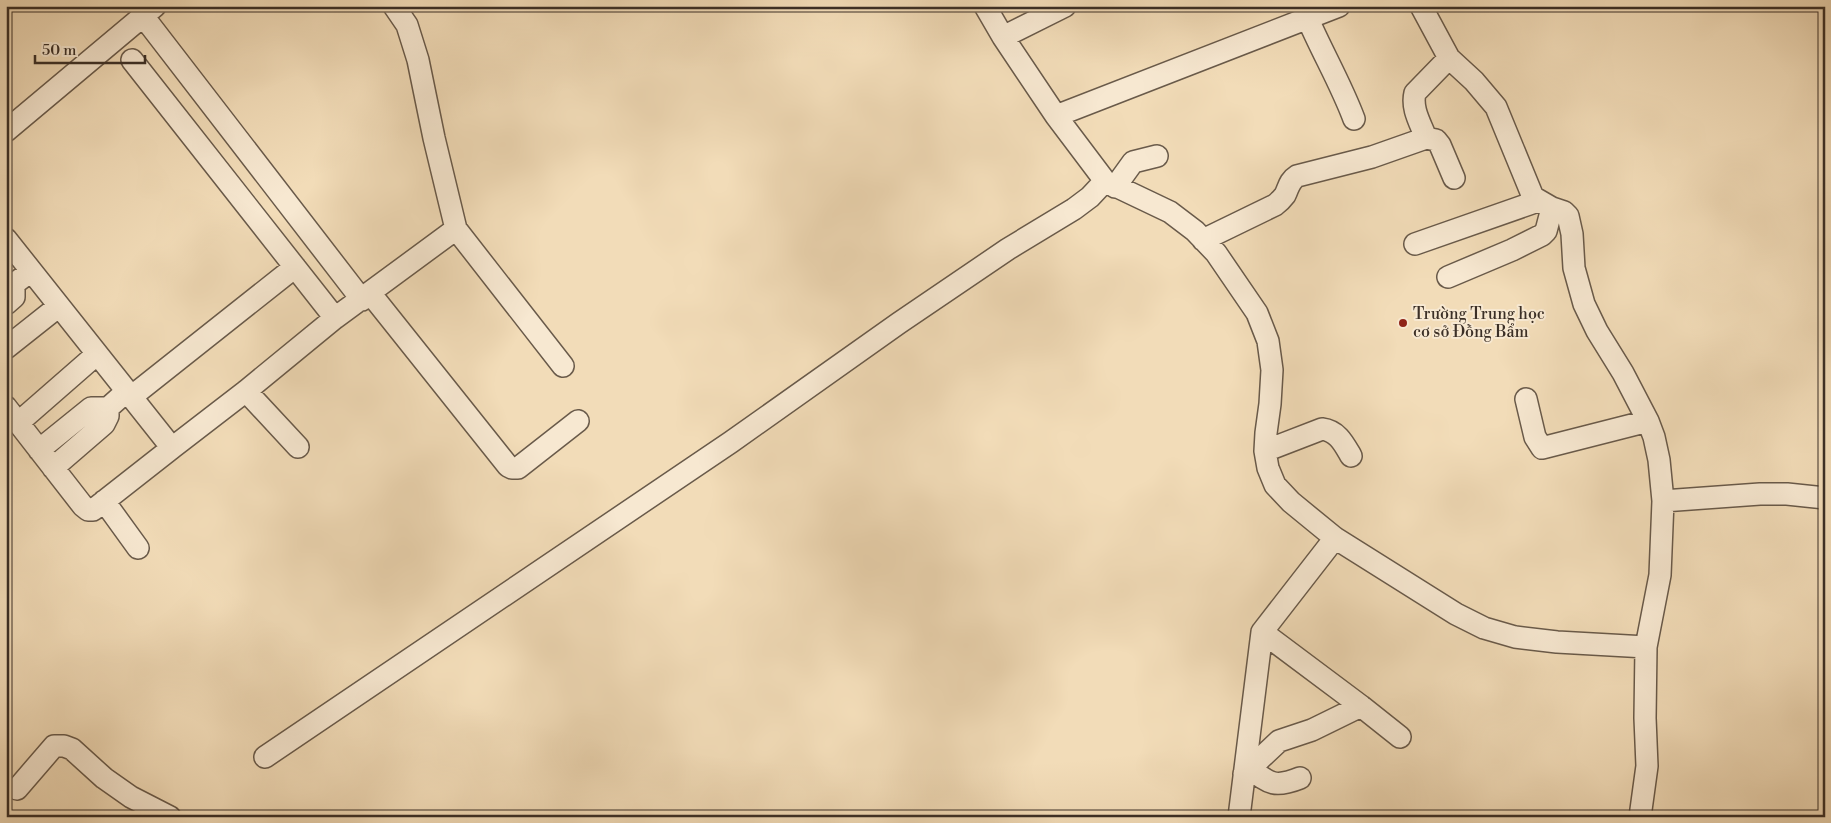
<svg xmlns="http://www.w3.org/2000/svg" width="1831" height="823" viewBox="0 0 1831 823" font-family="'Libre Bodoni',serif">
  <style>
    .lines { fill: none; stroke-linecap: round; stroke-linejoin: round }
    .minor-casing { stroke: #695a4a; stroke-width: 24 }
    .minor { stroke: #f7e8d1; stroke-width: 21 }
    .poi-dot { fill: #8f2418; stroke: #f7e8d1; stroke-width: 2 }
    .labels { text-anchor: middle; dominant-baseline: central; stroke-width: 4; stroke-linejoin: round; paint-order: stroke }
    .poi-label { font-size: 16px; fill: #3b2f26; stroke: #f7e8d1; text-anchor: start }
  </style>
  <rect width="100%" height="100%" fill="#f2dcb8"/>
  <filter id="stains"><feTurbulence type="fractalNoise" baseFrequency=".004" numOctaves="4"/><feColorMatrix values="0 0 0 0 .2 0 0 0 0 .09 0 0 0 0 .02 0 0 0 .5 -.17"/></filter>
  <radialGradient id="worn" r=".72"><stop offset=".6" stop-color="#630" stop-opacity="0"/><stop offset="1" stop-color="#630" stop-opacity=".3"/></radialGradient>
  <g class="lines">
    <defs>
      <path id="minor" d="M394,6l13,19 11,35 16,78 22,91 107,137
        M985,6l18,31 53,79 49,65 65,31 25,19 21,22 41,60 11,28 4,29 -2,34 -4,29 -1,18 3,17 7,17 16,17 44,36 121,76 28,14 31,9 42,5 89,5
        M1421,6l28,52 25,23 22,26 37,90 19,11 12,4 4,4 4,18 2,34 10,36 13,27 26,42 25,48 6,16 5,23 4,41 -3,74 -14,72 -1,71 2,48 -7,51
        M143,16l219,284
        M1307,17c15,35 34,67 47,102
        M1003,37l62,-31
        M132,60l203,258
        M1056,116l283,-110
        M6,131l149,-125
        M1426,138l10,2 4,5 14,33
        M1115,187l18,-25 24,-6
        M6,239l166,209 -79,62h-5l-5,-4 -77,-99
        M1203,240l72,-35c4,-3 7,-6 10,-10 4,-8 4,-14 12,-19l75,-19 54,-19c-5,-14 -15,-29 -11,-45l34,-35
        M1415,244l123,-43
        M1448,277l64,-27 30,-15 4,-4 6,-23
        M6,283l8,1 17,-13
        M370,293l138,173 4,2h6l60,-47
        M6,304l8,-7v-13
        M6,348l53,-42
        M246,391l52,56
        M131,397l164,-130
        M1526,399l9,38 7,11 106,-27
        M18,423l79,-69
        M172,448l74,-57 89,-73 121,-89
        M39,450l52,-42h17l19,-17
        M1265,451l57,-22c16,2 22,15 29,27
        M53,468l51,-44 4,-8v-8
        M104,501l34,47
        M1663,501l97,-7h27l38,4
        M1262,632l99,74 39,31
        M265,757l466,-315 168,-119 109,-74 66,-40 16,-12 15,-16
        M1249,768c21,16 26,20 51,10
        M1244,774l35,-33 33,-11 49,-24
        M17,789l37,-43h10l8,3 32,29 27,19 39,20
        M1239,817l23,-185 73,-94"/>
    </defs>
    <use href="#minor" class="minor-casing"/>
    <use href="#minor" class="minor"/>
  </g>
  <circle class="poi-dot" cx="1403" cy="323" r="5"/>
  <g class="labels">
    <g class="poi-label">
      <text x="1413" y="314">Trường Trung học<tspan x="1413" dy="18">cơ sở Đồng Bẩm</tspan></text>
    </g>
  </g>
  <rect width="1831" height="823" fill="none" stroke="#f2dcb8" stroke-width="25"/>
  <rect x="8" y="8" width="1816" height="808" fill="none" stroke="#3b2f26" stroke-width="2.5"/>
  <rect x="12" y="12" width="1806" height="798" fill="none" stroke="#3b2f26"/>
  <path d="M35 55v8h110v-8" fill="none" stroke="#3b2f26" stroke-width="2.5"/>
  <text x="42" y="55" font-size="15" fill="#3b2f26" stroke="#f7e8d1" stroke-width="4" paint-order="stroke">50 m</text>
  <rect width="100%" height="100%" filter="url(#stains)"/>
  <rect width="100%" height="100%" fill="url(#worn)"/>
</svg>
